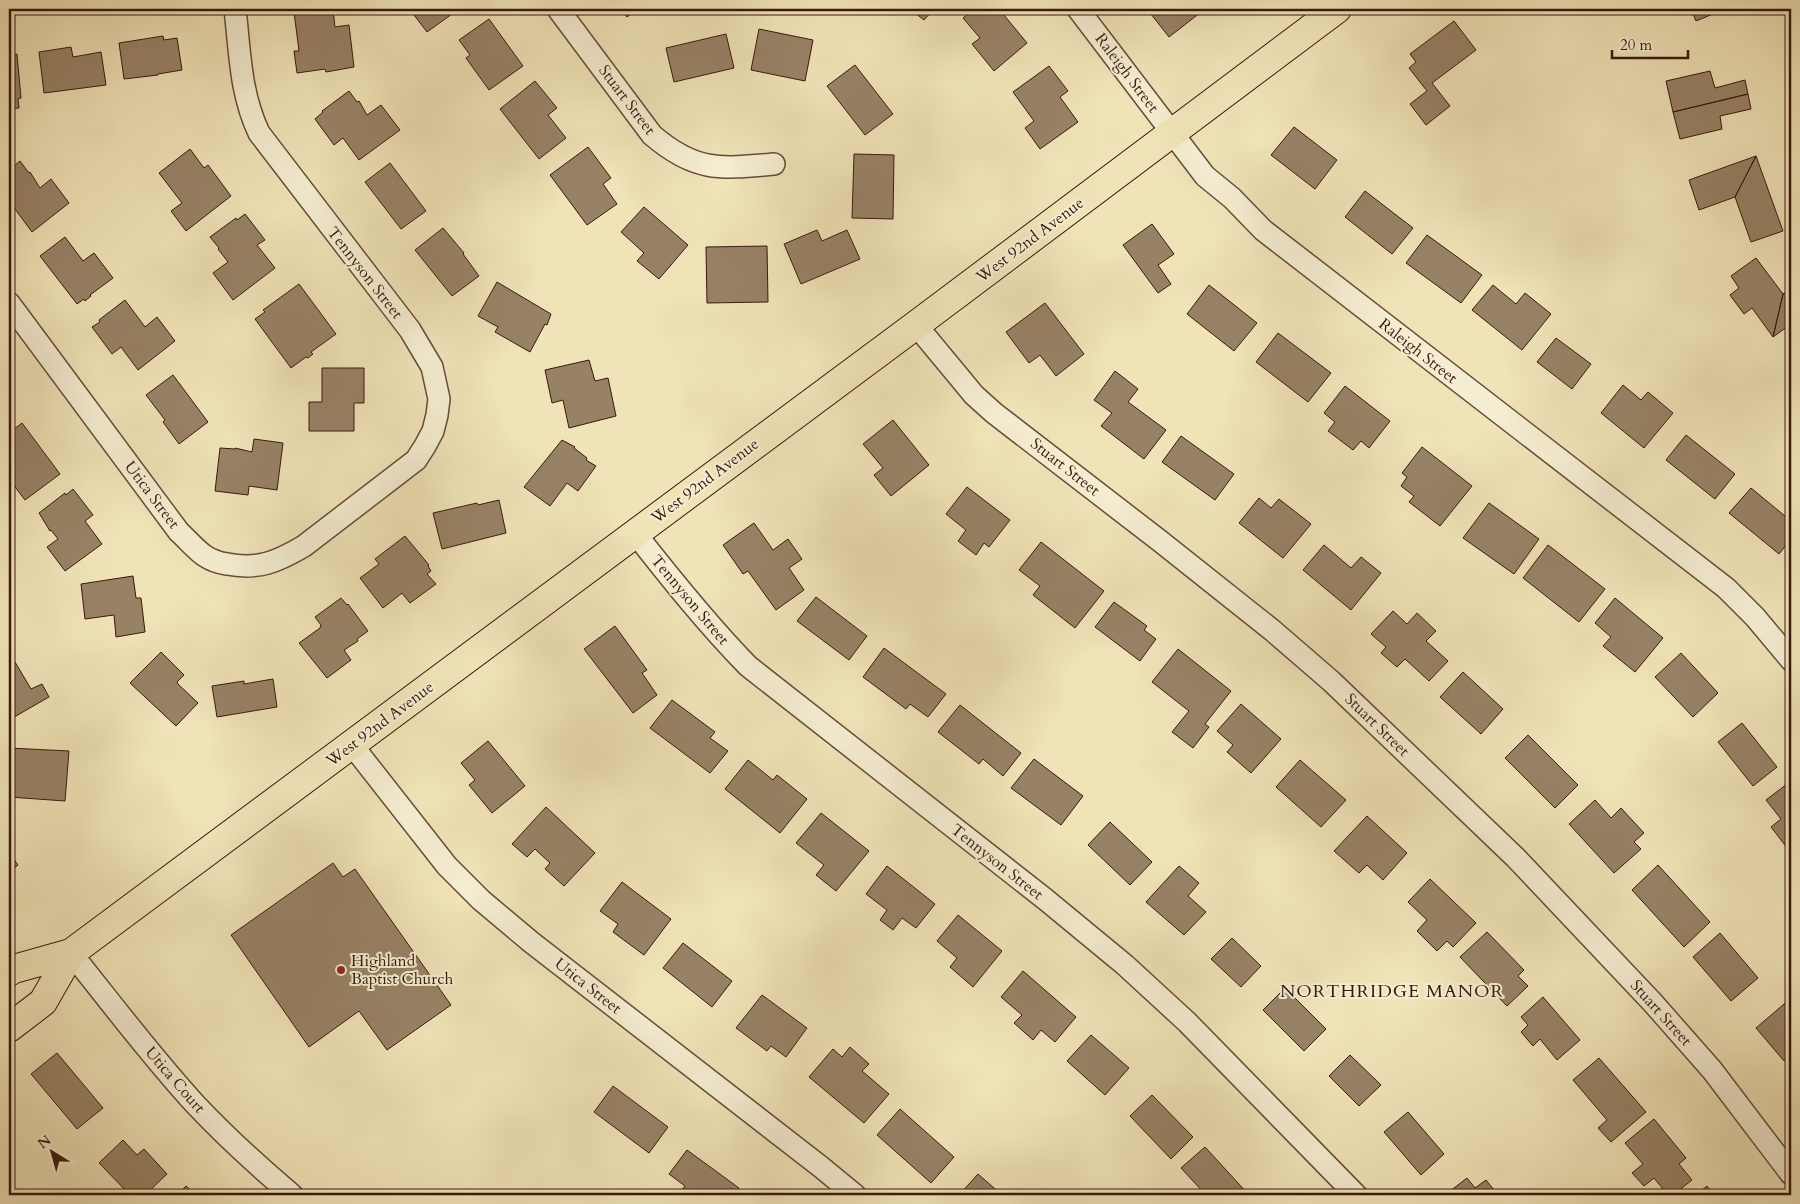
<svg xmlns="http://www.w3.org/2000/svg" width="1800" height="1204" viewBox="0 0 1800 1204" font-family="Cardo,serif">
  <style>
    .building { fill: #988266; stroke: #38190d }
    .lines { fill: none; stroke-linecap: round; stroke-linejoin: round }
    .minor-casing { stroke: #664c38; stroke-width: 24 }
    .primary-casing { stroke: #38190d; stroke-width: 30 }
    .minor { stroke: #f5edd1; stroke-width: 21 }
    .primary { stroke: #f0e3b8; stroke-width: 28 }
    .poi-dot { fill: #8f2418; stroke: #f5edd1; stroke-width: 2 }
    .labels { text-anchor: middle; dominant-baseline: central; stroke-width: 4; stroke-linejoin: round; paint-order: stroke }
    .street-label { font-size: 16px; fill: #38190d; stroke: #f5edd1 }
    .poi-label { font-size: 16px; fill: #38190d; stroke: #f5edd1; text-anchor: start }
    .neighbourhood-label { font-size: 18px; letter-spacing: 1px; fill: #38190d; stroke: #f5edd1 }
  </style>
  <rect width="100%" height="100%" fill="#f0e3b8"/>
  <filter id="stains"><feTurbulence type="fractalNoise" baseFrequency=".004" numOctaves="4"/><feColorMatrix values="0 0 0 0 .2 0 0 0 0 .09 0 0 0 0 .02 0 0 0 .5 -.17"/></filter>
  <radialGradient id="worn" r=".72"><stop offset=".6" stop-color="#630" stop-opacity="0"/><stop offset="1" stop-color="#630" stop-opacity=".3"/></radialGradient>
  <path class="building" d="M318,9h15l2,18 14,-2 5,42 -28,5 -1,-3 -28,4 -3,-22h5l-5,-39z
    M420,9h39l-32,23 -13,-17 7,-5z
    M620,9h18l-11,8z
    M910,9h24l-10,11z
    M974,9h25l28,34 -33,28 -22,-27 8,-6 -17,-20z
    M1147,9h58l-36,28z
    M1691,9h34l-29,12z
    M489,19l34,47 -34,24 -23,-32 4,-3 -11,-15z
    M1454,21l22,29 -44,33 18,23 -24,19 -16,-21 17,-13 -18,-23 7,-6 -6,-8z
    M759,29l54,11 -8,41 -54,-11z
    M726,34l8,34 -60,14 -8,-34z
    M163,36l1,4 13,-2 5,32 -24,4v1l-34,4 -5,-36z
    M71,47l2,10 28,-5 5,33 -62,8 -5,-41z
    M17,54l4,44 -3,1 1,9 -10,1v-54z
    M855,65l38,49 -28,21 -38,-49z
    M1049,66l19,25 -8,6 18,25 -38,27 -15,-21 9,-7 -21,-29z
    M1710,71l5,17 30,-8 3,14 -75,18 -7,-31z
    M535,81l22,27 -9,7 18,23 -27,21 -39,-50z
    M349,91l8,11 2,-1 8,14 14,-10 19,25 -41,30 -16,-22 -9,7 -19,-26 8,-7 -1,-1z
    M1748,94l3,15 -31,7 2,13 -42,10 -7,-27z
    M1294,127l43,33 -22,29 -44,-34z
    M588,147l23,31 -8,6 14,20 -30,21 -37,-50z
    M190,149l14,19 4,-3 23,31 -45,35 -15,-20 11,-8 -23,-30z
    M854,154l40,1 -1,64 -41,-1z
    M1756,156l-21,41 -36,13 -10,-30z
    M1756,156l27,75 -32,11 -16,-45z
    M20,161l9,12 1,-1 10,16 11,-9 18,24 -37,29 -17,-23 -6,5v-44z
    M390,163l36,48 -25,18 -36,-47z
    M1365,191l48,37 -21,26 -47,-37z
    M644,207l44,38 -29,34 -22,-18 7,-8 -23,-21z
    M245,214l20,26 -8,5 18,23 -42,32 -20,-27 15,-11 -10,-13 1,-1 -9,-11 26,-19 1,2z
    M1152,224l22,30 -16,11 13,19 -13,9 -35,-48z
    M443,228l21,25 -1,1 16,22 -27,20 -37,-46z
    M817,230l5,11 25,-11 13,29 -59,25 -17,-40z
    M1427,235l55,40 -21,28 -55,-40z
    M65,237l18,24 11,-8 19,25 -23,17 1,1 -6,5 -1,-2 -7,5 -37,-48z
    M767,246l1,56 -61,1 -1,-56z
    M1756,258l27,36 -10,43 -21,-29 -8,6 -14,-19 9,-7 -8,-12z
    M497,282l54,32 -4,11 -2,-1 -15,28 -35,-20 3,-5 -20,-11z
    M299,284l37,50 -25,18 2,2 -5,4 -2,-1 -15,11 -36,-49 10,-7 -2,-2z
    M1209,285l48,38 -23,28 -47,-37z
    M1493,285l23,19 9,-11 26,21 -29,36 -50,-40z
    M1791,288v36l-18,13 10,-43z
    M125,300l20,27 12,-10 18,24 -37,29 -17,-23 -9,7 -20,-27 8,-5 -1,-2z
    M1045,303l39,51 -28,22 -16,-21 -11,8 -23,-31z
    M1278,333l53,40 -23,29 -52,-40z
    M1556,338l35,26 -19,25 -35,-27z
    M589,360l6,21 13,-3 8,38 -47,12 -6,-28 -11,3 -7,-33z
    M322,368h42v35h-10v28h-45v-29h13z
    M1115,371l23,18 -10,13 38,28 -22,29 -43,-33 11,-13 -18,-13z
    M173,375l35,47 -29,22 -16,-22 2,-2 -19,-25z
    M1623,385l18,15 7,-8 25,21 -29,35 -43,-35z
    M1345,386l45,35 -21,27 -8,-7 -8,9 -25,-19 7,-9 -11,-9z
    M893,420l36,45 -38,31 -17,-21 9,-7 -20,-24z
    M22,423l38,51 -35,26 -16,-21v-46z
    M1686,435l49,39 -20,25 -49,-39z
    M1181,436l53,38 -19,26 -53,-38z
    M254,439l29,4 -6,47 -28,-4 -1,9 -33,-4 5,-43 15,1v-1l17,4z
    M562,440l13,7 -1,1 13,10 -1,2 10,6 -18,25 -11,-8 -17,23 -26,-19z
    M1422,447l50,39 -32,40 -31,-24 5,-6 -13,-10 6,-9 -5,-4z
    M967,487l43,33 -21,27 -5,-4 -8,12 -18,-14 8,-11 -20,-16z
    M1751,488l40,33v18l-12,15 -50,-41z
    M73,489l20,26 -8,6 17,23 -37,27 -18,-24 11,-8 -7,-9 -1,1 -11,-18 26,-20 1,2z
    M1259,498l12,10 8,-9 32,25 -28,34 -44,-35z
    M499,500l7,33 -64,16 -9,-36 44,-10 1,2z
    M1489,503l50,36 -25,35 -51,-36z
    M754,523l19,27 15,-11 14,20 -13,9 15,22 -28,20 -28,-39 -5,3 -20,-29z
    M405,536l24,29 -1,1 3,5 -4,3 9,10 -26,19 -8,-10 -19,15 -23,-30 19,-14 -4,-5z
    M1041,542l63,49 -29,37 -42,-33 7,-9 -21,-16z
    M1324,545l27,23 10,-11 20,16 -30,37 -48,-40z
    M1548,545l57,44 -26,33 -56,-44z
    M133,576l3,22h5l4,34 -29,5 -2,-22 -29,4 -4,-35z
    M816,597l51,39 -18,24 -52,-39z
    M341,598l6,7 1,-1 20,27 -11,8 1,2 -14,9 7,10 -24,18 -28,-35 21,-15 1,-3 -6,-8z
    M1615,598l48,40 -28,34 -32,-26 8,-9 -16,-14z
    M1114,602l33,24 -3,4 12,9 -16,22 -45,-34z
    M1393,611l14,13 10,-11 19,18 -10,10 22,20 -19,20 -24,-22 -8,8 -16,-14 5,-6 -15,-13z
    M615,626l32,44 -5,3 15,22 -24,18 -49,-64z
    M884,648l62,46 -18,23 -18,-13 -4,5 -43,-32z
    M1178,649l53,42 -26,33 4,3 -16,21 -21,-16 17,-21 -37,-29z
    M161,652l23,23 -7,7 1,2 20,19 -22,23 -46,-43z
    M1681,653l37,40 -25,24 -38,-40z
    M15,662l16,27 11,-5 7,13 -40,23v-55z
    M1463,672l40,37 -22,25 -41,-37z
    M273,679l4,28 -60,10 -5,-31 32,-5v3z
    M672,700l43,32 -5,6 18,13 -18,22 -60,-45z
    M1241,704l40,35 -30,34 -24,-21 6,-7 -16,-14z
    M960,705l61,48 -18,23 -20,-17 -4,5 -41,-32z
    M1742,723l35,44 -24,19 -35,-44z
    M1528,735l50,50 -23,23 -50,-50z
    M488,741l37,45 -33,27 -23,-28 6,-5 -14,-17z
    M9,748l60,3 -4,50 -56,-4z
    M1034,759l49,37 -22,29 -50,-37z
    M748,760l25,20 4,-5 30,24 -27,34 -55,-44z
    M1300,760l46,40 -25,27 -45,-40z
    M1791,781v72l-20,-26 10,-8 -15,-19z
    M1595,800l16,18 10,-10 23,25 -10,9 7,7 -27,24 -45,-49z
    M546,807l49,46 -31,33 -19,-17 5,-6 -15,-14 -8,8 -15,-13z
    M821,813l48,38 -33,40 -20,-16 8,-10 -28,-22z
    M1367,816l40,37 -24,27 -16,-15 -8,8 -25,-22z
    M1110,822l42,40 -22,23 -42,-40z
    M9,853l9,12 -9,7z
    M333,863l10,14 12,-8 96,136 -64,45 -28,-39 -50,36 -78,-112z
    M1658,865l52,57 -26,25 -52,-57z
    M887,866l48,38 -19,24 -14,-10 -9,12 -13,-10 7,-10 -21,-16z
    M1179,866l20,17 -11,13 18,16 -22,23 -38,-33z
    M1430,879l46,44 -23,24 -6,-6 -10,10 -20,-20 10,-11 -19,-18z
    M622,882l49,37 -27,36 -31,-23 5,-8 -18,-13z
    M958,915l44,36 -29,36 -23,-20 7,-9 -20,-17z
    M1487,932l37,38 -6,6 10,10 -21,20 -47,-49z
    M1720,933l38,45 -27,23 -38,-44z
    M1232,938l29,28 -20,21 -30,-28z
    M683,943l49,38 -20,26 -49,-39z
    M1023,971l53,46 -21,25 -14,-12 -8,10 -19,-17 8,-8 -21,-18z
    M1285,988l41,41 -22,22 -41,-41z
    M762,995l45,33 -21,29 -15,-11 -4,5 -31,-23z
    M1543,997l37,43 -23,20 -17,-21 -7,7 -12,-14 7,-7 -7,-8z
    M1790,999l1,56 -7,6 -28,-33z
    M1091,1035l38,33 -24,27 -38,-34z
    M850,1047l19,17 -7,7 27,23 -25,29 -55,-46 24,-28 9,8z
    M57,1053l46,55 -26,21 -46,-55z
    M1350,1055l31,30 -22,21 -30,-30z
    M1599,1058l47,54 -35,30 -13,-14 9,-8 -34,-40z
    M613,1086l55,41 -19,26 -55,-41z
    M1152,1095l41,42 -22,22 -41,-43z
    M900,1109l54,48 -23,26 -54,-48z
    M1408,1112l36,42 -23,21 -37,-43z
    M1654,1119l32,39 -7,6 13,16 -19,15h-5l-14,-17 -10,8 -12,-13 11,-9 -18,-21z
    M123,1140l14,15 7,-6 23,25 -22,21h-15l-31,-32z
    M1205,1147l44,48h-43l-25,-27z
    M687,1150l52,38 -5,7h-56l7,-9 -16,-12z
    M978,1174l24,21h-43z
    M1467,1178l8,10 11,-8 12,15h-53z
    M186,1186l10,9h-19z
    M1707,1186l7,9h-18z"/>
  <g class="lines">
    <defs>
      <path id="minor" d="M558,9l94,126c43,37 68,34 122,29
        M1078,9l127,167 27,22 31,32 463,358 29,29 36,43
        M9,303l170,229c9,8 17,18 26,24 6,4 15,7 22,8 31,6 50,-2 77,-18l112,-86 9,-14 8,-15 4,-16 2,-16 -7,-32 -22,-37 -151,-197c-19,-40 -19,-81 -24,-124
        M916,325l58,70 20,18 166,128 112,89 59,51 185,177 137,145 59,67 79,104
        M635,533c36,46 72,91 113,133l297,233 80,66 62,57 169,173
        M352,745l95,121 34,34 50,42 290,225 34,28
        M71,953c41,51 80,103 124,151 30,32 63,62 97,91"/>
      <path id="primary" d="M9,972l5,-3 57,-16 845,-628 421,-316
        M9,1028l34,-26 28,-49"/>
    </defs>
    <use href="#minor" class="minor-casing"/>
    <use href="#primary" class="primary-casing"/>
    <use href="#minor" class="minor"/>
    <use href="#primary" class="primary"/>
  </g>
  <circle class="poi-dot" cx="341" cy="970" r="5"/>
  <g class="labels">
    <g class="street-label">
      <text transform="translate(1127 73) rotate(53)">Raleigh Street</text>
      <text transform="translate(627 100) rotate(53)">Stuart Street</text>
      <text transform="translate(1030 240) rotate(-37)">West 92nd Avenue</text>
      <text transform="translate(365 273) rotate(52)">Tennyson Street</text>
      <text transform="translate(1418 351) rotate(38)">Raleigh Street</text>
      <text transform="translate(1065 467) rotate(38)">Stuart Street</text>
      <text transform="translate(705 481) rotate(-37)">West 92nd Avenue</text>
      <text transform="translate(152 495) rotate(53)">Utica Street</text>
      <text transform="translate(690 600) rotate(50)">Tennyson Street</text>
      <text transform="translate(380 724) rotate(-37)">West 92nd Avenue</text>
      <text transform="translate(1377 725) rotate(44)">Stuart Street</text>
      <text transform="translate(997 862) rotate(38)">Tennyson Street</text>
      <text transform="translate(588 986) rotate(38)">Utica Street</text>
      <text transform="translate(1661 1013) rotate(48)">Stuart Street</text>
      <text transform="translate(175 1080) rotate(49)">Utica Court</text>
    </g>
    <g class="poi-label">
      <text x="351" y="961">Highland<tspan x="351" dy="18">Baptist Church</tspan></text>
    </g>
    <g class="neighbourhood-label">
      <text x="1392" y="991">NORTHRIDGE MANOR</text>
    </g>
  </g>
  <rect width="1800" height="1204" fill="none" stroke="#f0e3b8" stroke-width="30"/>
  <rect x="10" y="10" width="1780" height="1184" fill="none" stroke="#38190d" stroke-width="2.5"/>
  <rect x="15" y="15" width="1770" height="1174" fill="none" stroke="#38190d"/>
  <g transform="translate(52 1152) rotate(323)" stroke="#f5edd1" stroke-width="4" paint-order="stroke">
  <path d="M0-4L9 19L0 12L-9 19Z" fill="#38190d"/>
  <text y="-8" font-size="14" font-weight="bold" text-anchor="middle" fill="#38190d">N</text>
  </g>
  <path d="M1612 50v8h76v-8" fill="none" stroke="#38190d" stroke-width="2.5"/>
  <text x="1620" y="50" font-size="15" fill="#38190d" stroke="#f5edd1" stroke-width="4" paint-order="stroke">20 m</text>
  <rect width="100%" height="100%" filter="url(#stains)"/>
  <rect width="100%" height="100%" fill="url(#worn)"/>
</svg>
